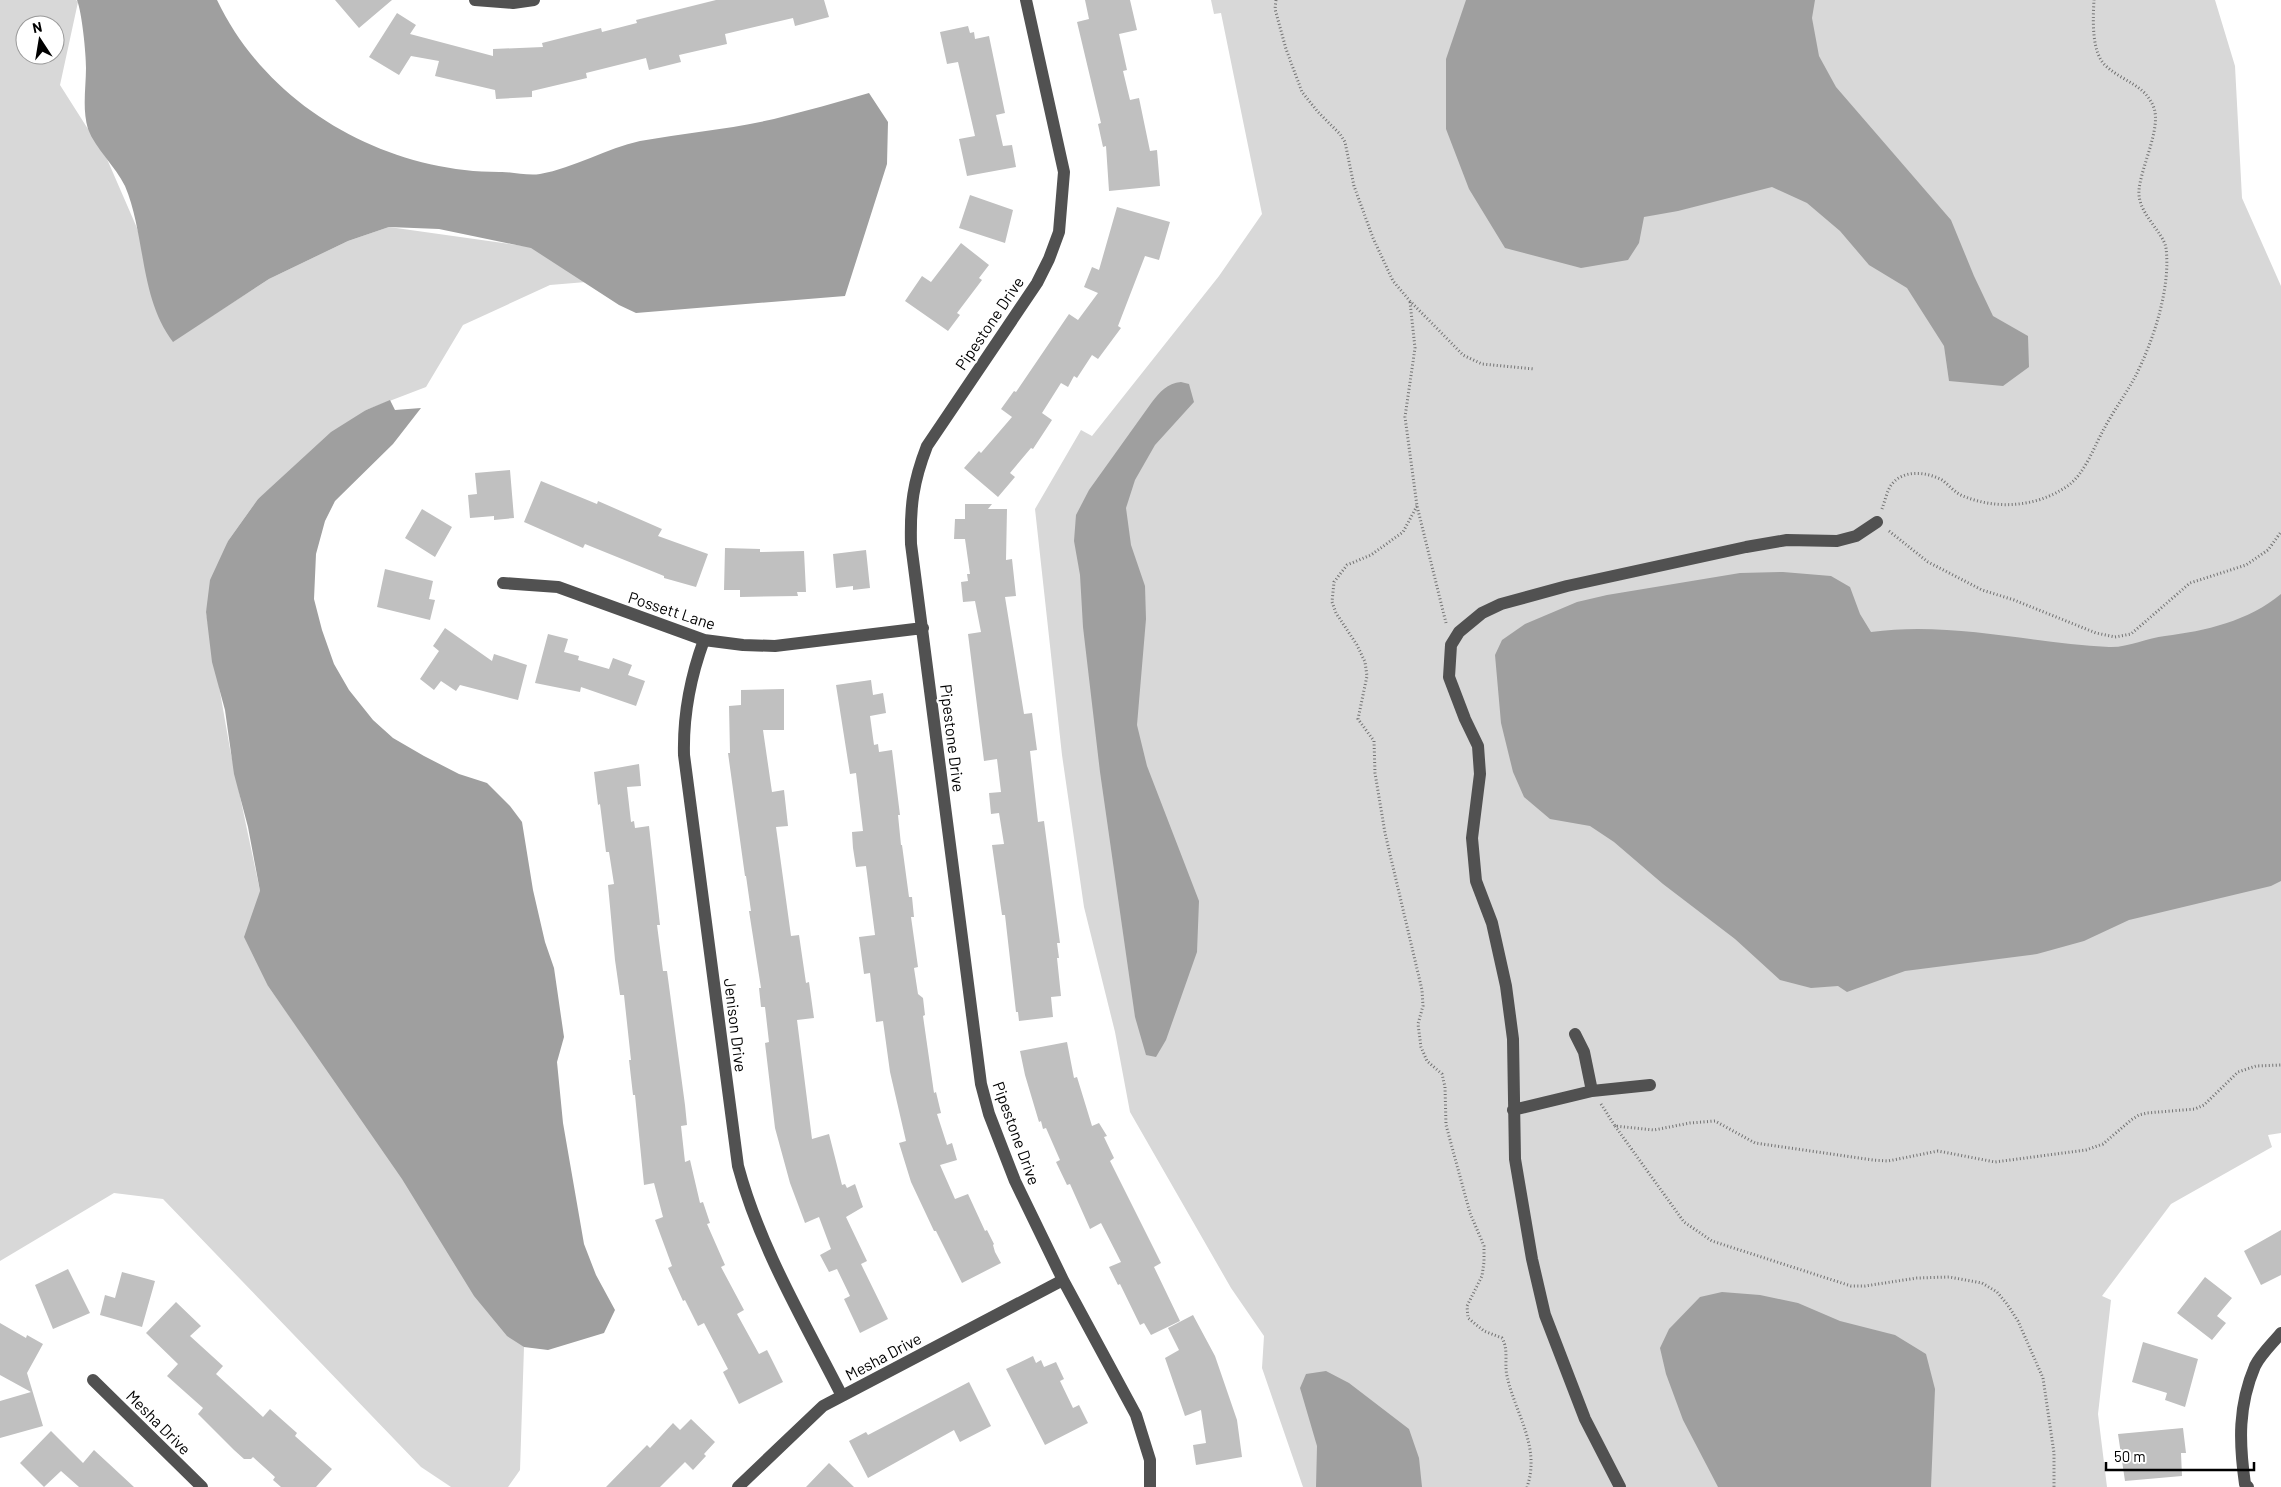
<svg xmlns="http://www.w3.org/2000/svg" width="2281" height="1487" viewBox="0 0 2281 1487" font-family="Barlow,sans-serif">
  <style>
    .green { fill: #d8d8d8; fill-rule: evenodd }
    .water { fill: #9f9f9f }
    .building { fill: #c0c0c0 }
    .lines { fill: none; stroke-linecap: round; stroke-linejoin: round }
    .path { stroke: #737373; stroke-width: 3; stroke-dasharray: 1 2.5; stroke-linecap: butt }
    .minor { stroke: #515151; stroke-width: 12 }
    .labels { text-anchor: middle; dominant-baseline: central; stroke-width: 4.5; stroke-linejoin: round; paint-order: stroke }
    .street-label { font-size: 16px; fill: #000; stroke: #fff }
  </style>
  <rect width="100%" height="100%" fill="#fff"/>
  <path class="green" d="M0,0h76l2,2 -18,83 47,74 30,69 36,113 96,-62 79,-38 41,-14 142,20 55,35 -36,3 -87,40 -37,62 -60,23 -108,89 -30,42 -22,71 24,137 30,142 8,95 256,361 -4,123 -12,17h-57l-30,-20 -258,-268 -49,-6 -114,68zM25,25h30v30h-30z
    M1211,0h1004l20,66 7,132 39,88v847l-13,2 4,12 -101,57 -69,92 9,4 -13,114 9,73h-804l-41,-119 2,-32 -33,-48 -101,-176 -15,-80 -31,-125 -22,-152 -27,-246 46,-79 11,6 127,-160 43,-62 -41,-201 -7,1z"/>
  <path class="water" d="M77,0h140c51,107 169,173 285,172 12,0 26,4 38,2 34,-6 67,-26 100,-33 45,-8 90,-12 134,-22 32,-8 64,-17 95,-26l19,29 -1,42 -42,132 -209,17 -17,-8 -88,-57 -92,-19 -50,-2 -41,14 -79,38 -96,63c-34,-45 -27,-106 -48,-156 -9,-19 -30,-38 -37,-57 -6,-20 -2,-42 -2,-61 0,-15 -4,-55 -9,-68z
    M1466,0h349l-3,18 7,38 17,31 115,133 23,56 19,40 35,20 1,31 -26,19 -54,-5 -5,-35 -37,-58 -38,-23 -29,-34 -33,-28 -35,-16 -94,24 -34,6 -5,26 -11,17 -47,8 -76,-20 -36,-59 -23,-60v-70z
    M1181,382l8,2 5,18 -39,43 -20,35 -9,28 5,37 14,41 1,33 -9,106 10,41 52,135 -2,51 -31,88 -10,17 -10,-2 -11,-38 -35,-245 -17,-145 -3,-52 -6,-34 2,-26 13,-25 63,-88c8,-10 15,-19 29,-20z
    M390,400l5,10 26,-2 -28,36 -58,57 -10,20 -9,33 -2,45 8,31 12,34 15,26 24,30 20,18 31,18 35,18 28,9 23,23 12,16 11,68 12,52 9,26 10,69 -7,25 6,61 21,121 12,31 19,35 -11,23 -56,17 -24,-3 -17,-11 -33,-40 -72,-117 -134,-193 -24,-49 16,-46 -12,-64 -14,-53 -9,-64 -13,-48 -6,-50 4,-32 18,-39 30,-42 73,-67 35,-22z
    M1783,572l48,4 19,11 10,27 11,18c79,-11 159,11 238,15 18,1 38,-9 56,-11 40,-5 84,-15 116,-42v287l-10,5 -142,34 -45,21 -47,13 -132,17 -58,21 -9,-6 -27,2 -31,-8 -45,-41 -72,-55 -49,-42 -24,-16 -40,-7 -26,-22 -11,-25 -12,-49 -6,-68 7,-15 23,-16 52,-22 30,-7 133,-22z
    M1722,1292l38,3 38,8 42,18 55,14 31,19 9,35 -4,98h-213l-35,-67 -17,-46 -6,-26 9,-19 31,-32z
    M1326,1371l23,12 60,46 10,29 3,29h-106l1,-41 -17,-58 6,-14z"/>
  <path class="building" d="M335,0h57l-33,28z
    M716,0h108l5,17 -34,9 -2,-8 -68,16 2,10 -48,11 2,7 -32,8 -3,-12 -60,15 1,5 -55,13v6l-36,2 -1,-9 -60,-14 4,-15 -28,-5 -12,19 -30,-18 28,-44 19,12 -6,9 83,22v-7l50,-2 -1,-4 59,-15 1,4 35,-9 -1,-3z
    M1085,0h45l7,30 -18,4 8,36 -4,1 7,29 9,-2 11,53 7,-1 3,36 -51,5 -3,-45 -3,1 -5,-23 3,-1 -24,-101 12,-3z
    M968,26l2,7 4,-1 1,7 14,-3 16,77 -9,2 7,31 9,-1 4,22 -49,9 -8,-37 16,-3 -17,-74 -11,2 -7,-32z
    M970,195l43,15 -8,33 -46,-15z
    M1117,207l53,15 -11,38 -14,-4 -27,70 3,2 -23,31 -6,-4 -15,23 -3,-2 -6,11 -7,-4 -19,30 10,7 -19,29 -2,-1 -21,25 5,4 -17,20 -34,-29 15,-17 2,2 31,-36 -11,-8 13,-18 2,1 53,-78 9,6 20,-27 -14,-6 8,-20 7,3z
    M961,243l28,22 -10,13 3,2 -25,33 3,2 -12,16 -43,-30 17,-25 9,6z
    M510,470l4,48 -20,2v-4l-24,2 -2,-23 9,-1 -2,-21z
    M541,481l56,23 1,-3 64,28 -4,7 50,18 -12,33 -32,-9v-2l-79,-32 -2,4 -59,-26z
    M965,504h27l-4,5h19l-1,51 6,-1 4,37 -11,1 19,117 8,-1 5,37 -7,1 8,71 6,-1 16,122h-3l2,15h-2l4,38 -10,1 2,20 -34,4 -1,-9h-2l-11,-97h-3l-10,-70 12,-1 -5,-31 -8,1 -2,-21 12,-1 -4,-33 -13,2 -16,-127 13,-2 -6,-31 -12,1 -2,-20 7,-1 -1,-7h3l-5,-35h-11l1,-20h10z
    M422,509l30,18 -17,30 -30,-19z
    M725,548l35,1v3l44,-1 2,41h-9l1,4 -58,1v-7h-16z
    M866,550l4,38 -17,2v-4l-17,2 -3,-34z
    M385,569l48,12 -4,18 6,1 -5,20 -53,-13z
    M445,628l47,33 2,-7 33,11 -9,35 -58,-15 -4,6 -15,-10 -7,9 -14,-11 19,-28 -6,-5z
    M548,634l20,5 -4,13 15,4 -1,4 31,9 4,-11 19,7 -4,10 17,6 -9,25 -55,-19 -1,5 -45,-9z
    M871,680l2,15 10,-2 3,20 -16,3 4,29 4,-1 1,8 13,-2 8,65h-2l3,30h1l7,52h3l2,20h-3l7,50 -4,1 4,26 5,4 2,17 -2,1 11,77 2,-1 5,21 -4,1 10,31 5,-2 5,17 -17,5 15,34 13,-5 17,37 2,-1 7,14 -1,1 2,7 6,11 -39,20 -26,-52h-2l-23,-49 -12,-39 7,-2 -16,-69 -7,-51 -7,1 -6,-49 -6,1 -5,-37 16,-2 -9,-69 -10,1 -3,-19 -1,-16 11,-1 -7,-58 -6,1 -14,-89z
    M784,689v41h-21l9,62 12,-2 4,36 -12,1 15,109 8,-1 7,48 3,-1 5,36 -17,2 15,119 17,-5 13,51 3,-1 2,4 8,-4 8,23 -17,10 21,44 -6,3 27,55 -28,14 -16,-34 6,-3 -13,-27 -8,3 -9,-17 11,-6 -12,-32 -14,6 -15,-40 -15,-55 -10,-85 4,-1 -4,-35h-4l-2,-19h2l-12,-77h2l-5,-35h-1l-17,-123h2l-1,-47 12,-1v-15z
    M639,764l2,22 -14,1 4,35 3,-1 1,7 14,-2 11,99h-3l6,46h4l18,134 2,20 -6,1 4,36 5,-2 10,43 3,-1 7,21 -3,1 18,41 -4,2 23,43 -7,4 22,40 8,-4 16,32 -44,22 -16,-32 5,-3 -24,-46 -6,3 -13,-26 -2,1 -15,-33 4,-2 -17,-46 8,-3 -9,-34 -10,2 -9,-90h-2l-4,-35h2l-7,-65h-4l-5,-35 -7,-75 6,-1 -5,-32h-3l-6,-48 -2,1 -4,-33z
    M1067,1042l7,36 3,-1 15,49 7,-3 8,13 -3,1 10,21 -4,3 51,102 -7,4 26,54 -29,14 -7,-12 -4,2 -20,-41 -2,1 -9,-18 12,-5 -20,-39 -11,6 -20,-45 -3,1 -11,-23 4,-2 -14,-32 -3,1 -2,-8 -2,1 -14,-47 -5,-24z
    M2281,1230v45l-20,10 -17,-34z
    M68,1269l22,44 -37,16 -18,-44z
    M122,1272l33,9 -13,46 -42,-12 5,-20 10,3z
    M2205,1277l27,21 -15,18 9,7 -14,17 -35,-27z
    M176,1302l25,24 -11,10 33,30 -7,8 47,43 7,-8 27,24 -2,3 37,33 -16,18h-35l-8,-7 2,-3 -22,-20 -2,2h-7l-10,-9 -36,-36 5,-6 -36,-32 11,-12 -32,-31z
    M1193,1315l22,41 22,64 5,37 -46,8 -3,-20 13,-2 -5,-33 -16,6 -20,-58 14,-8 -11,-22z
    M0,1323l26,15 1,-3 16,9 -16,29 16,53 -43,12v-37l31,-9 -31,-17z
    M2143,1342l55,17 -13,48 -20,-7 2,-7 -35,-11z
    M1033,1356l3,7 5,-3 3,7 12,-5 8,17 -4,2 13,27 6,-3 9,18 -43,22 -39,-76z
    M969,1382l22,44 -31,16 -6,-12 -86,48 -19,-37 17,-9 2,3z
    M691,1419l24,23 -11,12 2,2 -13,14 -8,-8 -25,25h-54l41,-42 3,3 23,-25 7,7z
    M2183,1428l3,25h-5l1,23 -57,5 -7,-47z
    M51,1431l32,32 11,-13 40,37h-55l-18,-16 -17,16 -24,-24z
    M829,1463l25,24h-48z"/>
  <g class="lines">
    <path class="path" d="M1276,0l-1,9 11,40 16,43 16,20 22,22 5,8 9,44 19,52 20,43 17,20 53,54 19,9 52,5
      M1410,302l5,46 -10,69 12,89 29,117
      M1417,506l-14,26 -32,23 -24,10 -13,17 -2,20 4,11 21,32 8,17 2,14 -9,43 16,22 1,32 10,60 37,157 1,16 -5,18 3,23 6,14 15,13 3,13 1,38 24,88 14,33v16l-2,14 -15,30 1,12 16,13 18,7c7,12 2,25 5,38 8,37 34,71 20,111
      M1882,509c3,-8 5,-19 10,-25 12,-15 35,-12 50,-4 7,5 13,13 21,16 34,14 73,11 103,-9 19,-12 28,-41 39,-60 9,-17 21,-33 30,-50 18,-35 36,-89 31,-129 -3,-17 -29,-35 -27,-58 2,-23 22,-61 15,-82 -9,-24 -31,-26 -48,-42 -15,-13 -13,-48 -12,-66
      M1889,531l39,31 54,28 32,10 82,33 19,4 16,-3 59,-51 56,-18 22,-15 13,-18
      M1601,1104l14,22 39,4 36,-7 25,-2 40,22 118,17 15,1 50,-10 57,11 91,-12 17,-6 28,-24 8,-5 8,-2 48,-4 9,-4 34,-33 18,-6 25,-1
      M1615,1126l69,96 28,19 139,45h14l52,-8 32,-1 33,6 15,9 10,12 11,17 25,57 11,75v34"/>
    <path class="minor" d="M475,0l38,3 21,-3
      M1026,0l38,172 -5,60 -10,27 -12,24 -110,163c-14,36 -17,60 -16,98l70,540 8,30 26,67 48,99 73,135 14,45v27
      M503,583l55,4 146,53 39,5 32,1 148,-18
      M704,640c-14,38 -21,75 -20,115l54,411c22,82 66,155 104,230
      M1575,1034l9,18 8,39
      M1513,1110l79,-19 58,-6
      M93,1380l109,107
      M738,1487l85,-81 240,-126
      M1620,1487l-35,-68 -40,-104 -13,-56 -17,-100 -2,-120 -7,-53 -14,-63 -16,-42 -4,-43 8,-64 -2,-28 -13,-27 -16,-42 2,-32 8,-13 23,-19 19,-9 66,-18 179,-39 41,-7 50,1 19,-5 21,-14
      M2248,1487l-3,-3c-6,-42 -7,-78 10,-118 6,-12 18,-23 26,-33"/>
  </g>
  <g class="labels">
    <g class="street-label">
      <text transform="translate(989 323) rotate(-56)">Pipestone Drive</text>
      <text transform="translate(672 610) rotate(18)">Possett Lane</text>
      <text transform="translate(953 738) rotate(83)">Pipestone Drive</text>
      <text transform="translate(736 1025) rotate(83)">Jenison Drive</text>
      <text transform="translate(1017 1133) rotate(70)">Pipestone Drive</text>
      <text transform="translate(883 1356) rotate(-28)">Mesha Drive</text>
      <text transform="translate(159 1422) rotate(45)">Mesha Drive</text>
    </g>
  </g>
  <g transform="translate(40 40) rotate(348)"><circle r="24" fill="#ffffff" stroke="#999999"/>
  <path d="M0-4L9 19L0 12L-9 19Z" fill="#000000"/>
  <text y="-8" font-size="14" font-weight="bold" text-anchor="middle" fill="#000000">N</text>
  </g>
  <path d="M2106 1462v8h148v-8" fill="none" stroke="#000000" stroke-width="2.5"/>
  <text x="2114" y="1462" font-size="15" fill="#000000" stroke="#ffffff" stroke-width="4" paint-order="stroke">50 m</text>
</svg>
